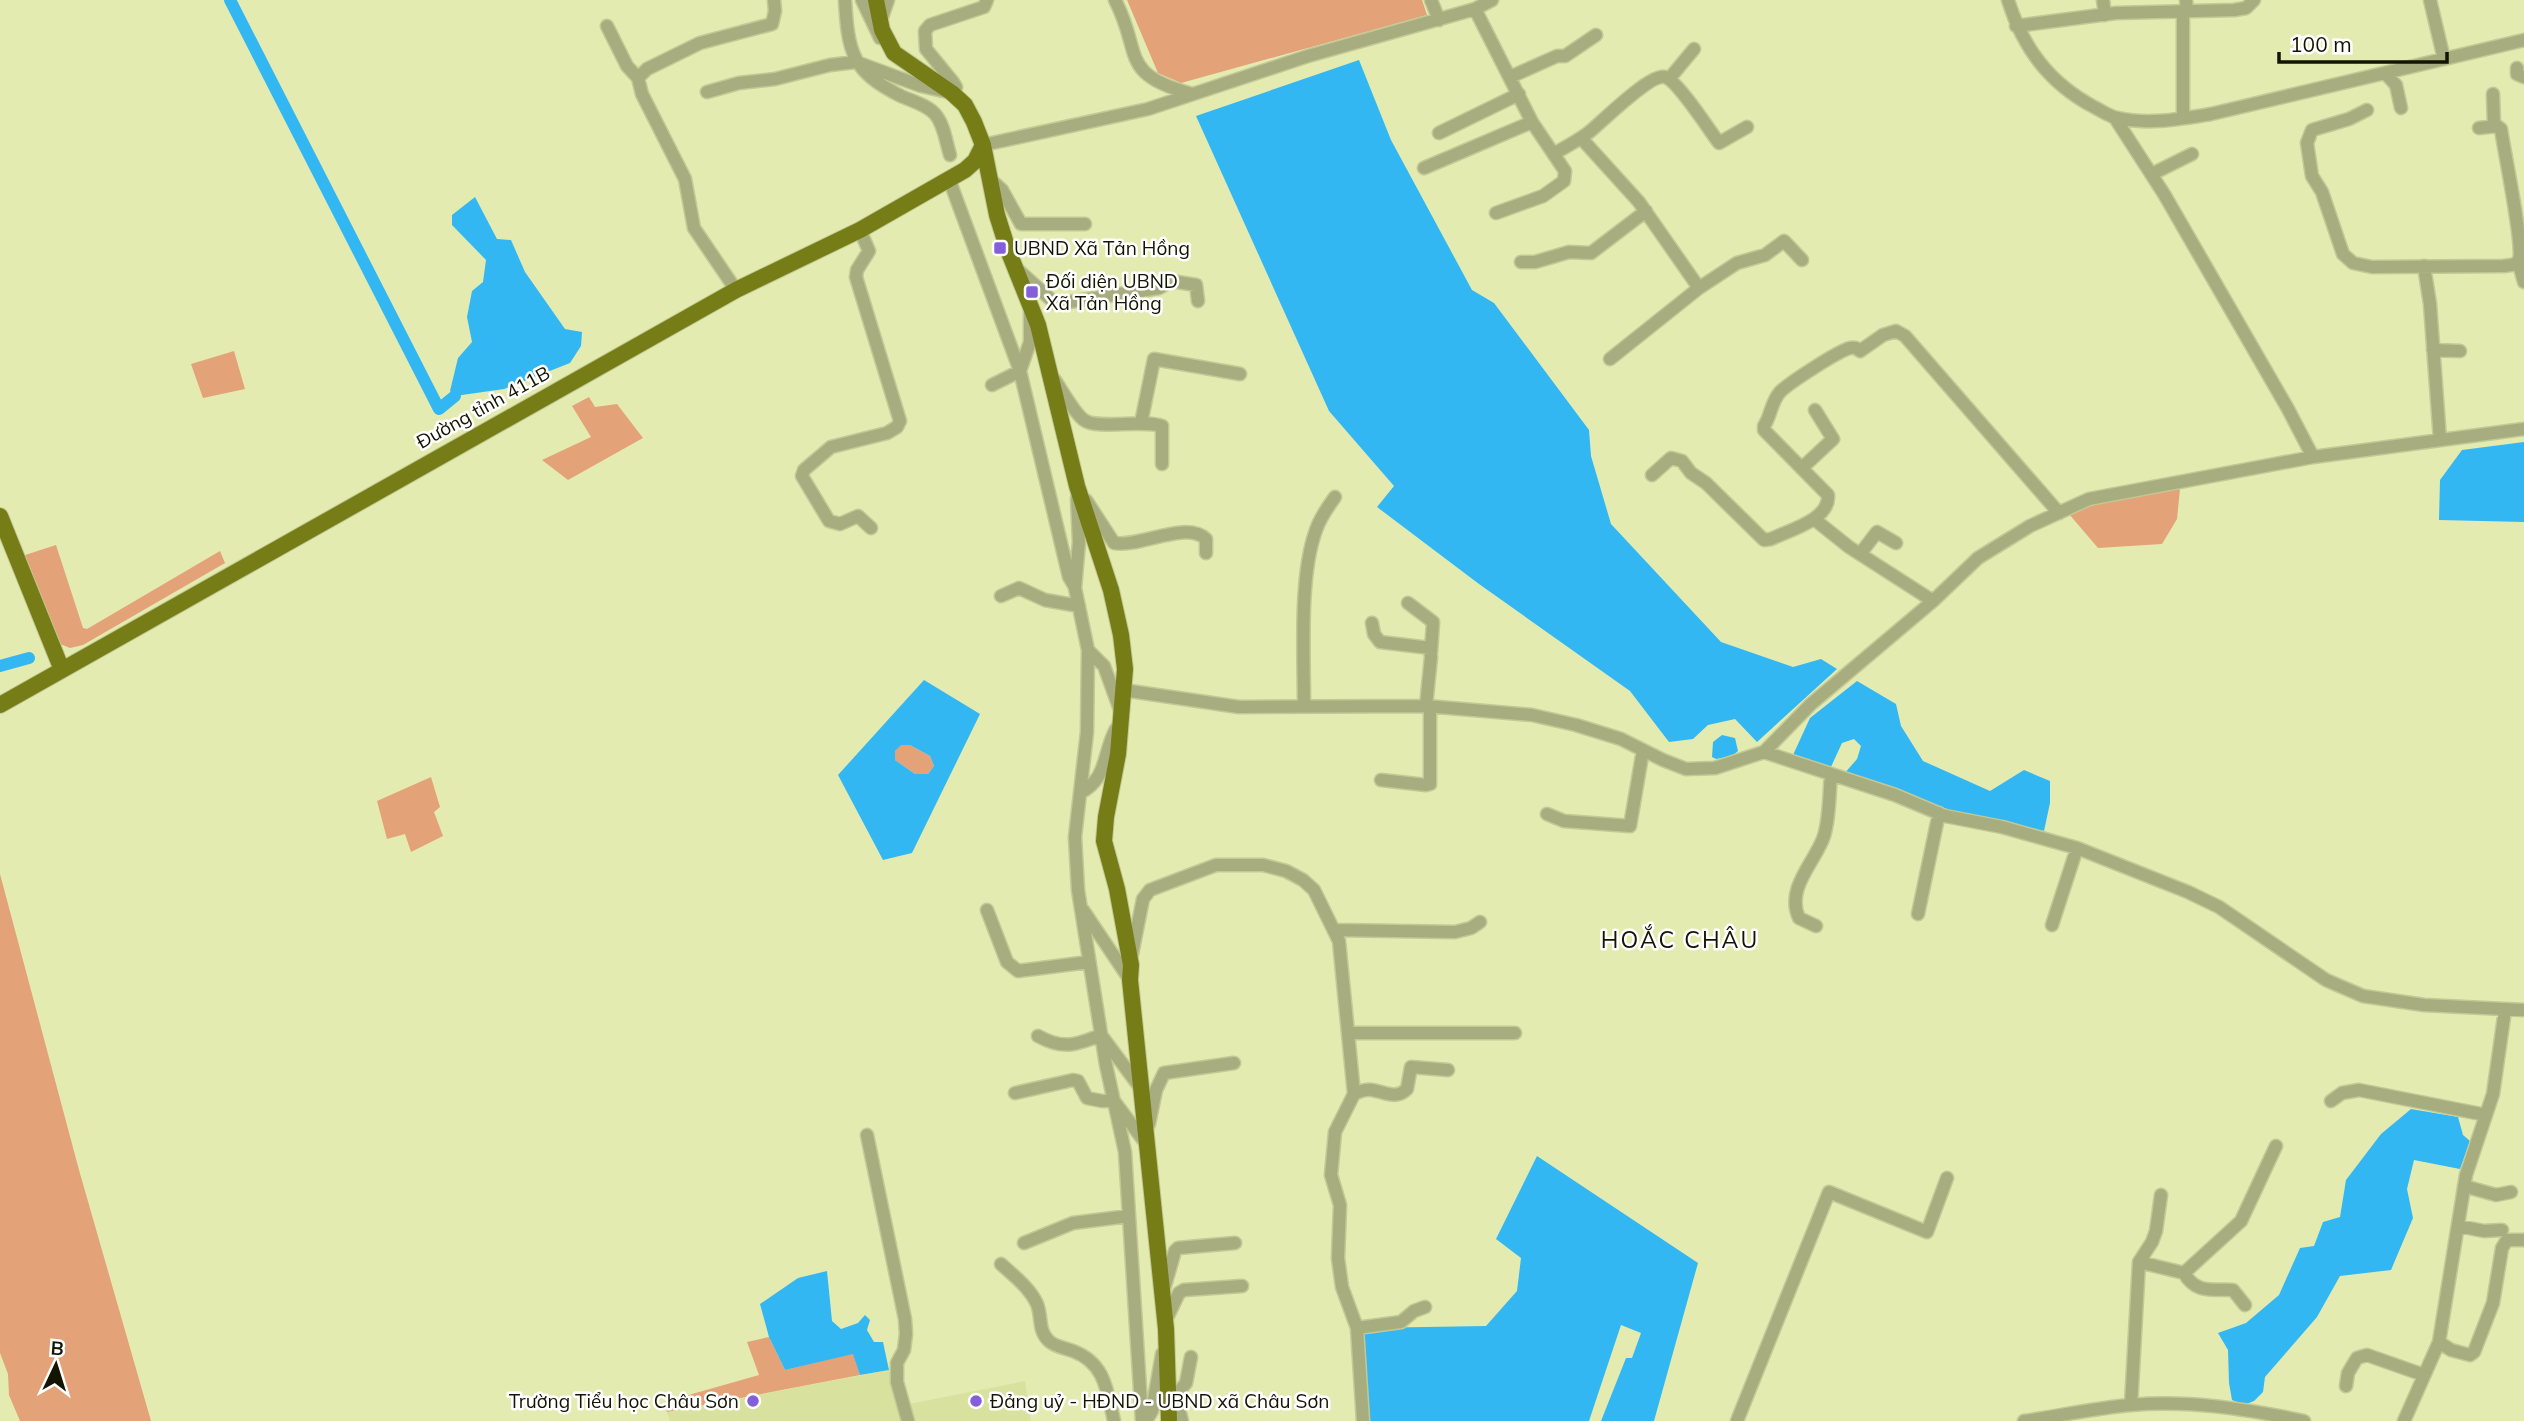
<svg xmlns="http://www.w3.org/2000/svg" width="2524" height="1421" viewBox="0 0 2524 1421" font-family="Mulish,sans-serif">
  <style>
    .built { fill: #d9e19f }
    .green { fill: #e4a278 }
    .water { fill: #33b7f3; fill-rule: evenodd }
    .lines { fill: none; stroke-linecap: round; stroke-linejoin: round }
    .canal { stroke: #33b7f3; stroke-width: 12 }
    .minor-casing { stroke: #c3c995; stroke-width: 15 }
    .major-casing { stroke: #c3c995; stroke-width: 18 }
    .minor { stroke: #a8ad80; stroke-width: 12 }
    .major { stroke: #767d17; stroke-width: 16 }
    .poi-dot { fill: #835fda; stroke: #fff; stroke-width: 2.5 }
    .labels { text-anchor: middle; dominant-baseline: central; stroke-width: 5; stroke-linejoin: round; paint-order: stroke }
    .poi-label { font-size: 19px; fill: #131401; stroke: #fff; text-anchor: start }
    .street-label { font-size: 19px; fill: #131401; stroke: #fff }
    .quarter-label { font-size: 23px; letter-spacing: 2px; fill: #131401; stroke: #fff }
  </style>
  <rect width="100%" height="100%" fill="#e4ebb1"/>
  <path class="built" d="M889,1370l13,51h-232l-3,-9z
    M1025,1381l6,40h-117l-5,-17z"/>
  <path class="green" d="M1127,0h295l5,15 -246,68 -23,-10z
    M234,351l11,38 -42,9 -12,-34z
    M589,397l6,10 22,-3 26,34 -75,42 -26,-20 49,-23 -19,-31z
    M2180,489l-3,30 -15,25 -64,4 -29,-34 39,-14z
    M56,545l27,83 4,1 133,-78 5,12 -142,82 -13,3 -10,-4 -38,-88z
    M900,745h10l20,11 4,10 -6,8h-13l-20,-14v-9z
    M431,777l9,30 -6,5 9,24 -32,16 -6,-18 -18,5 -10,-38z
    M0,874l79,296 72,251h-131l-11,-26 -1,-21 -8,-21z
    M769,1337l16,33 69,-17 6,22 -193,37 -3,-10 95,-27 -12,-33z"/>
  <path class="water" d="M1359,60l32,80 81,150 22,13 95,127 2,26 20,68 110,118 72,25 28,-8 16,10 -80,73 -22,-23 -27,6 -15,14 -24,3 -39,-51 -151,-107 -102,-77 17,-21 -65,-75 -133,-295z
    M475,197l22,42 14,1 14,32 40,57 17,3 -1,14 -11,17 -66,26 -49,7 -5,-5 8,-33 14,-16 -5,-25 5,-26 11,-9 3,-22 -34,-35v-10z
    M2524,442v80l-85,-2 1,-40 22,-30z
    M924,680l56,34 -68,139 -29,7 -45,-85zM901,745h9l20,11 4,10 -6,8h-13l-20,-14v-9z
    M1857,681l39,23 5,22 22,35 67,30 34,-21 26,11v22l-6,28 -99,-20 -101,-37 13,-15 4,-13 -7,-7 -12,4 -12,26 -37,-14 17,-37z
    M1722,735l13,3 3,13 -6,5 -16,3 -4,-2 1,-15z
    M2411,1109l47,8 5,18 7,6 -10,28 -46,-9 -7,29 6,29 -22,52 -51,6 -23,41 -52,60 -2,15 -9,9 -10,4 -12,-5 -3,-17 -1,-33 -10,-17 28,-10 33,-28 21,-47 14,-2 9,-24 17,-5 6,-37 35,-46z
    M1537,1156l161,107 -44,158h-53l25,-63h6l9,-25 -20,-8 -32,96h-225l-7,-87 7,-6 122,-2 31,-35 4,-33 -25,-19z
    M827,1271l5,50 9,8 17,-6 7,-8 5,5 -3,10 7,12h9l6,28 -29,5 -7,-21 -68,16 -16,-33 -9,-33 38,-26z"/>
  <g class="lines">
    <path class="canal" d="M230,0l209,409 16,-13
      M0,666l29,-8"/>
    <defs>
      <path id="minor" d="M845,0c3,52 7,72 56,96 11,5 26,9 34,18 9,10 11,28 15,41
        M862,0l18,38
        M1115,0c28,54 3,74 77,94
        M1431,0l8,20
        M2008,0c15,48 41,83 86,107 8,4 16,10 24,11 31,7 62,1 93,-4l313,-74
        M2103,0l2,15
        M2430,0l14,59
        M1475,9l57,113 33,49 -1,10 -21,15 -47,17
        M880,23l8,-23
        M607,26l20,40 11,12
        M2016,26l100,-13 118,-3 12,-2 8,-8
        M2517,68v6l7,3
        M2385,73l11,12 5,23
        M1510,77l47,-21h8l31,-21
        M1669,79l25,-30
        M707,92l32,-9 36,-4 55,-14 26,-3 65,24 31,7 4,-6 -3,-5 -27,-33 -1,-18 5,-6 54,-18 3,-7
        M2493,94l1,32
        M2367,110l-18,9 -37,11 -5,13 5,33 10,16 21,62 10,9 19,4 132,-1c6,-1 11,0 15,-6 5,-15 -15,-109 -18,-131l-4,-3 -18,2
        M2115,118l49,76 124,215 25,48
        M2183,118v-101l4,-7 -1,-10
        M1439,133l80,-39
        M1581,138l58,64 60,86
        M983,145l165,-36 160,-53 167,-47 17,-9
        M1555,153c11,-6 22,-12 33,-20 13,-10 62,-60 77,-56 12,3 45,54 54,66l28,-16
        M1424,168l108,-46
        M2152,174l40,-20
        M989,178l13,12 19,34h64
        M949,179l71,192 49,206 6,10
        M860,230l9,21 -12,19 -1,7 44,144 -3,6 -10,6 -56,14 -27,23 -2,6 27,45 11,3 18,-8 13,12
        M2518,261l6,21
        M1521,262h14l34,-10 22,1 55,-42
        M2424,266l6,38 10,136
        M1017,269l39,35 103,-16 12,-7 25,4 2,16
        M736,290l-42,-62 -9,-49 -43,-85 -4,-16 9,-9 53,-26 72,-19 3,-13 -1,-11
        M2433,350l27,1
        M1610,359l89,-71 38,-25 28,-8 19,-14 18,19
        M1054,379c8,11 20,34 30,41 13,10 58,-1 78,6v38
        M992,385l28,-14 10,-29v-30
        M1141,423l13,-64 86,15
        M1802,468l31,-29 -18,-29
        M1652,475l19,-17 11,3 9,12 15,10 58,57 7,-1c18,-9 59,-19 57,-44l-64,-65v-4c7,-10 7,-24 16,-34 9,-9 58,-41 70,-44 6,-1 6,0 10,3l23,-16 13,-4 9,5 154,177
        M1077,498l2,44 -4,46 13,62 -1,82 -12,105 3,53 28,175 19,87 17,269
        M1086,500l28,43c25,5 72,-23 92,-4v14
        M1814,519l35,28 84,54
        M1860,554l17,-22 19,11
        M1001,596l18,-8 26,12 34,6
        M1408,603l25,19 -2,30
        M1372,623l2,11 6,8 50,6 1,9 -5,49
        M1088,650l16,16 16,44
        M1123,690l116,17 187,-1 106,9 44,10 45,14 42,21 23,9 29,-1 49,-16 47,-48 122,-103 45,-43 52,-32 59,-27 224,-42 211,-28
        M1304,705c0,-50 -5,-129 12,-175 4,-12 11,-22 19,-33
        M1764,752l131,43 50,21 57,11 75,21 111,44 31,15 107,73 37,16 61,9 100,5
        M1381,780l45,5 4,-1v-78
        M1080,793c28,-14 23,-41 36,-64
        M1547,814l17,7 66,5 13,-76
        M987,910l20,52 11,9 71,-9
        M1083,910l47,70
        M1918,914l21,-101
        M2052,925l25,-77
        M1816,926l-17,-8c-14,-30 17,-57 25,-82 6,-20 5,-42 7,-61
        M1335,930l120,2 16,-4 9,-6
        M1132,954l11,-55 7,-9 66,-25h47l23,6 17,9 11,10 25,51 15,153 -19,38 -4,43 9,30 -2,53 4,29 15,41 6,93
        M1349,1033h166
        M1038,1036c25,14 38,9 63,-1l41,55
        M1015,1093l58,-13 5,1 9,17 15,3h12l33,44
        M1354,1094c6,-3 11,-5 18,-4 13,2 24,10 35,-1l4,-22 37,3
        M2331,1101l11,-8 17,-3 127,25
        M1149,1124l7,-34 8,-17 70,-10
        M867,1135l38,184 1,15 -2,16 -7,13v19l11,39
        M2464,1186l32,9 15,-3
        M2458,1226l26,5 18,-1
        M1024,1243l49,-20 56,-7
        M2139,1262l13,-20 4,-11 5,-36
        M1001,1264c13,12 29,24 36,40 5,12 1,26 11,36 5,6 17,8 25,11 32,12 34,39 41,70
        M2184,1273c12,21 28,16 49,17l12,15
        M1164,1289l11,-38 3,-3 57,-5
        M1166,1320l13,-27 5,-3 58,-4
        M1357,1328l44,-6 13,-11 11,-4
        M2439,1342l12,8 19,5 4,-3 19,-49 9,-55 5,-8h17
        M2346,1386l2,-13 9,-15 10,-3 57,20
        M1176,1398l6,23
        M1168,1405l18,-22 5,-26
        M2131,1405l8,-143 45,11 57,-52 35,-75
        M1146,1421l6,-10 10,-57
        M1737,1421l92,-229 98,40 20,-54
        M2024,1421c35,-5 71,-13 107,-16 59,-5 116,4 173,16
        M2404,1421l35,-79 27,-167 27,-81 12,-84"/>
      <path id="major" d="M876,0l6,30 12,23 58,40 13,12 9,17 9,23 14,70 11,35 30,75 39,161 34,104 10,45 4,34 -7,85 -12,63 -2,24 13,48 14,76 -1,15 36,349 3,92
        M0,516l62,154
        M0,705l736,-415 124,-60 105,-60 10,-9 8,-16"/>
    </defs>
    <use href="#minor" class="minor-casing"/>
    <use href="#major" class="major-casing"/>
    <use href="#minor" class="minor"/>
    <use href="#major" class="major"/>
  </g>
  <g class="poi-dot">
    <rect x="993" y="241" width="14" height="14" rx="3.5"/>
    <rect x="1025" y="285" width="14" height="14" rx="3.5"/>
    <circle cx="753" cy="1401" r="7"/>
    <circle cx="976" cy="1401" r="7"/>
  </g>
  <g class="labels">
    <g class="poi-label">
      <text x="1014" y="248">UBND Xã Tản Hồng</text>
      <text x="1046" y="281">Đối diện UBND<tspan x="1046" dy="22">Xã Tản Hồng</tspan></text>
      <text x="739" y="1401" text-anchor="end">Trường Tiểu học Châu Sơn</text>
      <text x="990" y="1401">Đảng uỷ - HĐND - UBND xã Châu Sơn</text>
    </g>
    <g class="street-label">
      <text transform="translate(483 407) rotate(-29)">Đường tỉnh 411B</text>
    </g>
    <g class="quarter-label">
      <text x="1680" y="939">HOẮC CHÂU</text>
    </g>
  </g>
  <g transform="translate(56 1365) rotate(4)" stroke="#ffffff" stroke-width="5" paint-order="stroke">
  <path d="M0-5L12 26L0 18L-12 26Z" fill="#131401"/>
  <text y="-10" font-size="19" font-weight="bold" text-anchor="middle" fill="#131401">B</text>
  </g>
  <path d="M2279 52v10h168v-10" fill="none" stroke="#131401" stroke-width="3.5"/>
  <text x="2290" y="52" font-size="21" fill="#131401" stroke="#ffffff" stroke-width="5" paint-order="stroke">100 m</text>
</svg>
